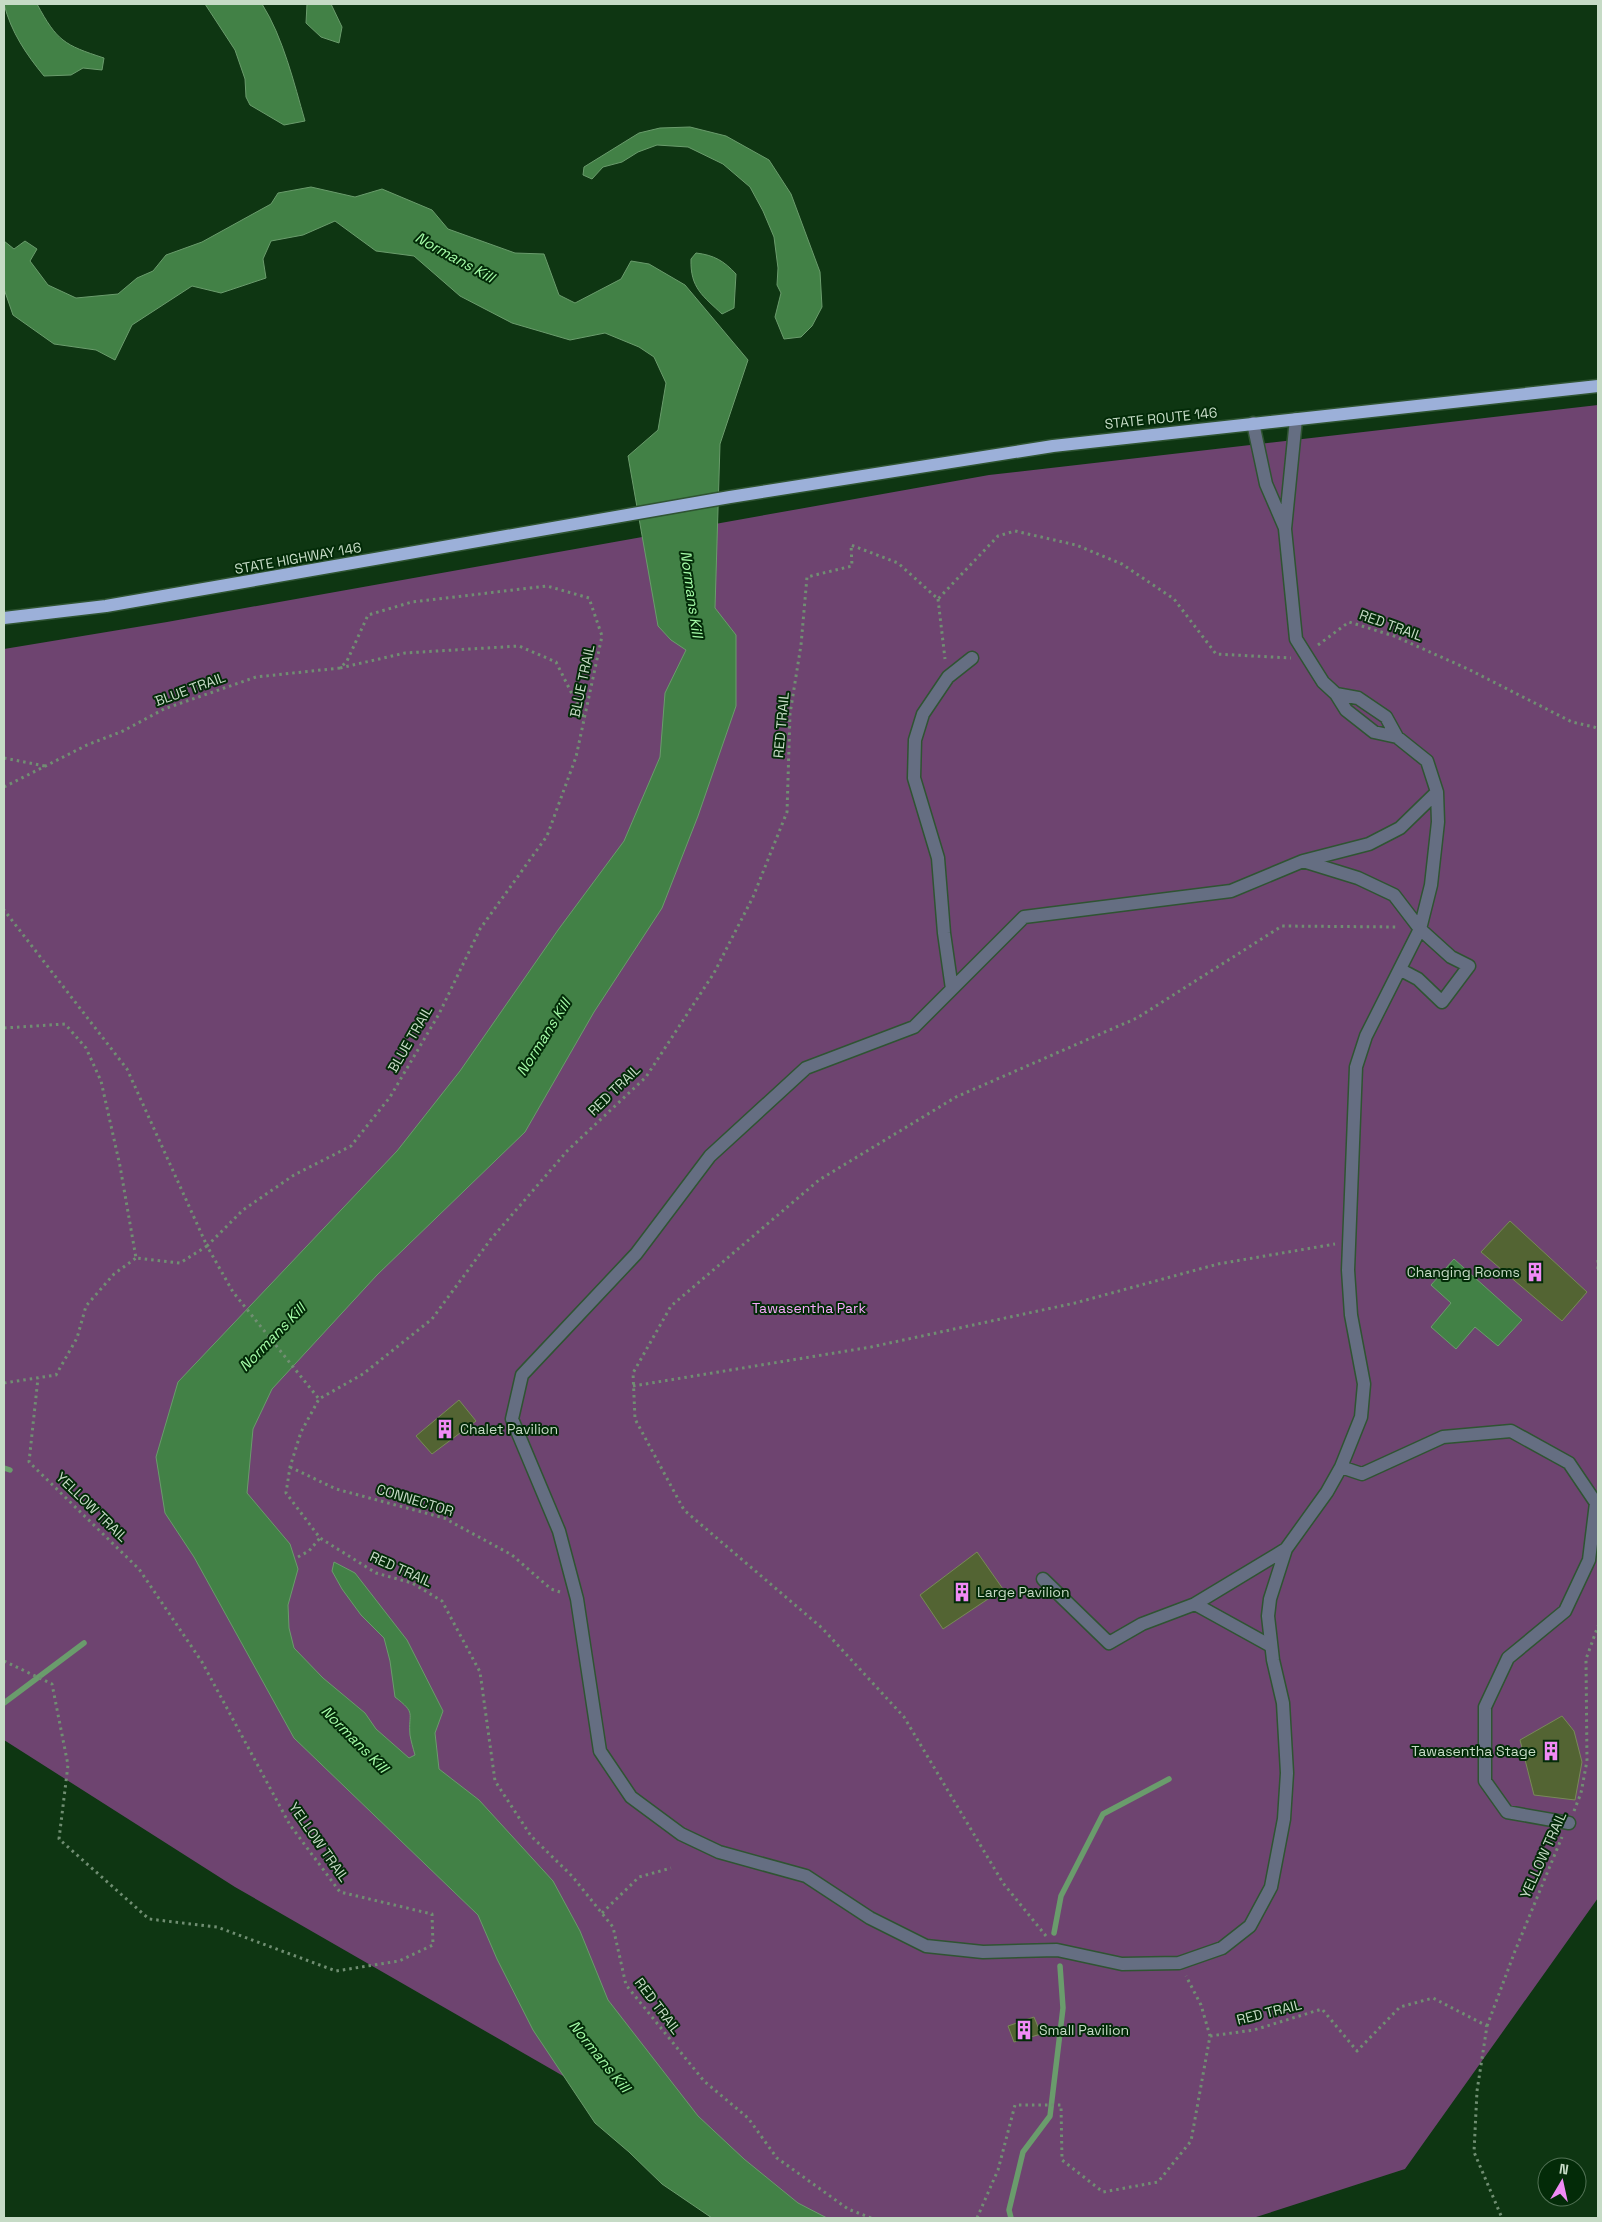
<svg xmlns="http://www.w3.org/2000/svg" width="1602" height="2222" viewBox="0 0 1602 2222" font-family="'Space Grotesk',sans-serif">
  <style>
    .green { fill: #6e4470 }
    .water { fill: #428146; stroke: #6a9c6c }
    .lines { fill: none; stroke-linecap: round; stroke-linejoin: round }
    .stream { stroke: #6a9c6c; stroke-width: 5.5 }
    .building { fill: #536433; stroke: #788a58 }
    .minor-casing { stroke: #2f5432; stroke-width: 15 }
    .major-casing { stroke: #2f5432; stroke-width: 15 }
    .path { stroke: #708e72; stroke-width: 3; stroke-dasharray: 2.5 4; stroke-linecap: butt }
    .minor { stroke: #656e82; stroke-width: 12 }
    .major { stroke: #9cb0d9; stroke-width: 12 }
    .labels { text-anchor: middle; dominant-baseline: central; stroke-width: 4; stroke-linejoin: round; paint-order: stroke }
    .street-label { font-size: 14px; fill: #c6dbc6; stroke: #032b08 }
    .poi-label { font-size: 14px; fill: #c6dbc6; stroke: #032b08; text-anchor: start }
    .park-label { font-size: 14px; fill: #f8a8fc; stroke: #032b08 }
    .water-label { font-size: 15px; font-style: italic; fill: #a4fba7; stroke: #032b08 }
  </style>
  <rect width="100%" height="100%" fill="#0e3612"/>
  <path class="green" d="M1598,405v1493l-193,271 -152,49h-443l-575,-331 -231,-147v-1091l163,-27 822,-147z"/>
  <path class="water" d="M4,4h33c20,37 27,41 67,54l-2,12 -19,-2 -12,7 -27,1c-18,-22 -33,-44 -40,-72z
    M205,4h57c21,33 32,79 43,117l-21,4 -34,-20 -4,-8 -1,-18 -10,-29z
    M307,4h24l11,23 -3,16 -18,-6 -15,-14z
    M690,127l36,9 43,24 22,34 29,78 2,35 -10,19 -11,11 -17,2 -9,-22 6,-24 -4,-8 1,-17 -4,-31 -11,-26 -13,-24 -27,-23 -35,-17 -31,-2 -19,7 -16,10 -19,5 -11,12 -9,-4 1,-8 55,-34 21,-5z
    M311,187l44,10 27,-8 50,21 16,19 67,24 29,1 15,41 16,8 46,-24 10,-18 18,3 36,21 63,75 -28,84 -5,164 21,27v71l-38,110 -36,92 -68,104 -69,120 -148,143 -105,114 -19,40 -6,64 43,51 8,25 -10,36 1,23 5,20 29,30 42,35 11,16 33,29 6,-3c-2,-7 -4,-14 -5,-20 -2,-23 7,-21 -15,-38l-5,-36 -6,-23 -23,-23 -19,-26 -10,-18 2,-9 21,11 52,67 36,71 -8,22 4,36 40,31 74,81 27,50 28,69 90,116 46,43 54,44 29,15h-115l-50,-34 -33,-32 -34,-29 -62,-93 -36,-71 -19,-44 -184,-177 -100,-181 -29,-44 -9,-56 22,-75 219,-231 63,-80 98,-141 66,-89 36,-84 5,-64 21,-43 -15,-10 -13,-14 -30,-170 30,-26 8,-47 -12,-26 -15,-10 -34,-14 -35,7 -58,-17 -52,-27 -46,-40 -38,-5 -41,-30 -32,14 -32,6 -8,18 3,19 -45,15 -29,-7 -60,39 -17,35 -19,-10 -42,-6 -41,-29 -9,-26v-48l10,8 11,-8 12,8 -7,12 18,24 28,13 42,-4 19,-16 16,-7 13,-16 36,-13 69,-38 7,-11z
    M696,253c18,2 28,8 40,21l-2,34 -12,6c-19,-18 -32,-26 -31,-55z
    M1454,1259l68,61 -24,26 -23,-19 -19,22 -25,-22 20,-24 -20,-18z"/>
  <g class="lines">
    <path class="stream" d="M4,1468l6,2
      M4,1703l80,-60
      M1054,1933l7,-37 42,-82 66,-35
      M1011,2218l-2,-8 14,-58 27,-36 13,-108 -3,-42"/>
  </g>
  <path class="building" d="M1510,1221l77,71 -25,29 -81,-69z
    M459,1400l17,21 -44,33 -16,-18z
    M977,1552l26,37 -60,40 -23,-34z
    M1562,1716l12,15 8,31 -7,38 -41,-5 -14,-55z
    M1034,2017l7,17 -27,8 -6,-16z"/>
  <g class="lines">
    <defs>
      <path id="minor" d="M1296,419l-11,110 11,110 27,43 13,12 10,16 28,22 23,5 30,24 10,31 1,30 -7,63 -11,44 -54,107 -10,31 -8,203 3,45 13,69 -3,33 -20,50 -14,25 -41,57 -16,50 -2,17 5,44 10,43 4,70 -3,46 -13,68 -21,39 -28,22 -43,15 -57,1 -65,-14 -74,2 -57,-6 -56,-28 -64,-42 -87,-24 -38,-18 -50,-37 -31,-46 -23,-152 -18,-68 -47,-112 10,-44 114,-121 74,-98 96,-88 108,-41 110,-110 207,-26 72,-30 55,17 36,17 26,34 31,28 18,9 -27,36 -24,-23 -17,-9
        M1253,423l13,61 19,44
        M1336,694l22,4 28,19 11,20
        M1303,861l66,-17 31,-16 37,-36
        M952,989l-8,-56 -6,-75 -24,-80 1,-38 8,-26 25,-37 24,-19
        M1341,1467l21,7 81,-37 68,-6 58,32 27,40 -7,57 -24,51 -57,47 -23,49v74l22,31 62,11
        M1043,1579l66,64 33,-19 53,-20 91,-55
        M1195,1604l76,42"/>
      <path id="major" d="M4,618l102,-12 624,-109 323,-51 545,-60"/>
    </defs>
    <use href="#minor" class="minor-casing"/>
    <use href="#major" class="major-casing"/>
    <path class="path" d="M938,599l7,60
      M1318,645l31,-23 45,14 74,33 104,53 22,5 4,2
      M340,668l65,-15 114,-7 37,16 29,58
      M4,758l41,8
      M4,787l83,-42 36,-14 41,-22 92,-32 84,-9 7,-7 21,-46 44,-13 135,-16 42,12 13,38 -26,121 -29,79 -67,93 -41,85 -49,83 -39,49 -57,29 -51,35 -36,36 -80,-177 -123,-159
      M4,1028l61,-4 21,24 15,33 19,85 16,92 44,5 27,-17 26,46 86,107
      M1598,1260v12
      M4,1383l52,-8 21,-37 9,-32 28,-32 22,-16
      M633,1386l238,-39 204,-44 143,-39 117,-20
      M290,1467l46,22 108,29 68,37 39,34 9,3
      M298,1557l11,-6 11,-13
      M4,1661l48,23 16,81 -9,74 90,80 68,8 119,44 63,-10 34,-16 -1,-31 -92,-22 -50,-67 -88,-163 -63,-93 -110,-107 9,-84
      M1574,1811l7,-18 6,-32 -1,-102 12,-33
      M602,1913l37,-36 32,-9
      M1046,1936l-43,-53 -99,-166 -82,-89 -138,-118 -49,-91 -2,-46 38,-67 148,-126 137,-83 181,-79 145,-92 117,1
      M1487,2026l28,-75 47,-114
      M1210,2036l44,-6 68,-21 35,42 43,-44 33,-9 54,28 -10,65 -3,61 28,66
      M871,2218l-23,-9 -71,-51 -29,-40 -44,-37 -78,-96 -13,-58 -41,-51 -41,-40 -36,-55 -15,-109 -38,-71 -30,-18 -36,-10 -56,-35 -34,-45 4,-26 11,-35 18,-33 44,-25 69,-55 59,-80 77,-89 78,-73 68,-104 39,-76 34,-85 3,-98 11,-69 6,-68 45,-11 -1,-21 47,18 40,36 60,-63 17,-5 61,14 46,19 52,35 42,55 75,4
      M977,2218l21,-48 17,-65h46l1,55 41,32 55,-10 33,-41 19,-105 -9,-31 -15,-29"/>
    <use href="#minor" class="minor"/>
    <use href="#major" class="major"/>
  </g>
  <defs>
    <symbol id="building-bare" viewBox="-9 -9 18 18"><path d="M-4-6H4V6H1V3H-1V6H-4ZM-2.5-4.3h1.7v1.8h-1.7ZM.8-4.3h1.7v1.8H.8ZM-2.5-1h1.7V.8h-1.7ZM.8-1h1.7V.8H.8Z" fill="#f08bf6" stroke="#032b08" stroke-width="2.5" paint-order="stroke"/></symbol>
  </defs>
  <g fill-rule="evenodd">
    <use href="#building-bare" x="1521" y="1258" width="28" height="28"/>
    <use href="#building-bare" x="431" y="1415" width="28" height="28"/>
    <use href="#building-bare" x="948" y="1578" width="28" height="28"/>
    <use href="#building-bare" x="1537" y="1737" width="28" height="28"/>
    <use href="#building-bare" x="1010" y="2016" width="28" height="28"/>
  </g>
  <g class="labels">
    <g class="street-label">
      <text transform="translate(1161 418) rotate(-6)">STATE ROUTE 146</text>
      <text transform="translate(298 558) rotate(-10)">STATE HIGHWAY 146</text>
      <text transform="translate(1391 625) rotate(20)">RED TRAIL</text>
      <text transform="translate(582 681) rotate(-78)">BLUE TRAIL</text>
      <text transform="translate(190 689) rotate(-20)">BLUE TRAIL</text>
      <text transform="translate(781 725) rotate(-85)">RED TRAIL</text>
      <text transform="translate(410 1039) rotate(-60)">BLUE TRAIL</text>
      <text transform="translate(614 1090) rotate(-44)">RED TRAIL</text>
      <text transform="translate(415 1500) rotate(17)">CONNECTOR</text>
      <text transform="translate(92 1507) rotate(44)">YELLOW TRAIL</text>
      <text transform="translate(401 1569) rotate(24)">RED TRAIL</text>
      <text transform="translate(319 1842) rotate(55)">YELLOW TRAIL</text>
      <text transform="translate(1543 1855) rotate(-66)">YELLOW TRAIL</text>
      <text transform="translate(658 2006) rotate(53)">RED TRAIL</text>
      <text transform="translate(1269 2012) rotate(-14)">RED TRAIL</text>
    </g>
    <g class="poi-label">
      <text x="1520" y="1272" text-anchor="end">Changing Rooms</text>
      <text x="460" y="1429">Chalet Pavilion</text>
      <text x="977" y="1592">Large Pavilion</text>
      <text x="1536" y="1751" text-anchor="end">Tawasentha Stage</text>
      <text x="1039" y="2030">Small Pavilion</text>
    </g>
    <g class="park-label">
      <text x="809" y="1308">Tawasentha Park</text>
    </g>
    <g class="water-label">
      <text transform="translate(455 257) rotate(29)">Normans Kill</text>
      <text transform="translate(692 594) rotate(82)">Normans Kill</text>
      <text transform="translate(543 1037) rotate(-58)">Normans Kill</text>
      <text transform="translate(272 1337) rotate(-46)">Normans Kill</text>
      <text transform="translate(355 1739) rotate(45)">Normans Kill</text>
      <text transform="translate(600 2056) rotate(51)">Normans Kill</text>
    </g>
  </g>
  <rect width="1602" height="2222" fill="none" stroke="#c6dbc6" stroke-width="10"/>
  <g transform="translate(1562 2182) rotate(9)"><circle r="24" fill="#032b08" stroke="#517154"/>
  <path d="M0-4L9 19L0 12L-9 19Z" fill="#f08bf6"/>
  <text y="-8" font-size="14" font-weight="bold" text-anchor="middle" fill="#c6dbc6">N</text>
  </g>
</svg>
